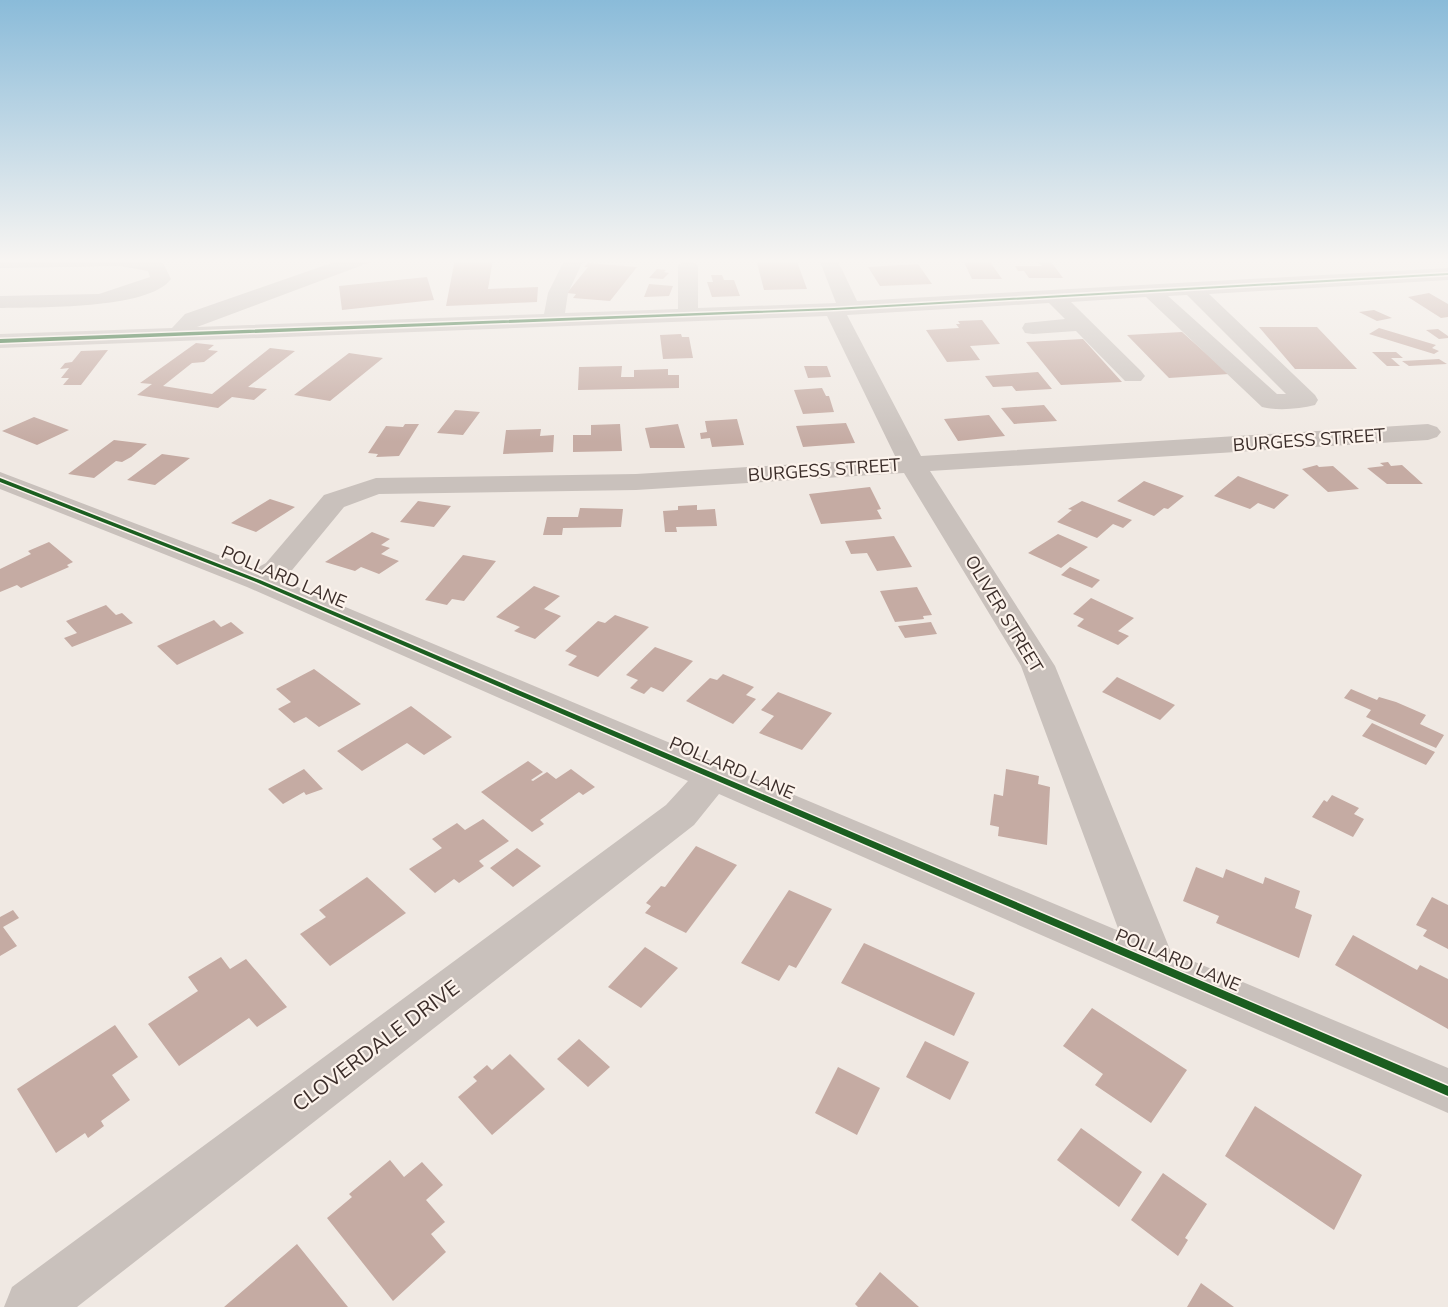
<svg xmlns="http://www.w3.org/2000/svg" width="1448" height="1307" viewBox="0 0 1448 1307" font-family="'Nunito Sans',sans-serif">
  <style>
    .building { fill: #c5aba3 }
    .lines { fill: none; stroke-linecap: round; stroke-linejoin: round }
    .minor { fill: #c9c1bc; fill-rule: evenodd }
    .cycleway-casing { stroke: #fcf3ec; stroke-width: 3 }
    .cycleway { fill: #1b5e20; fill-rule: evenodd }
    .labels { text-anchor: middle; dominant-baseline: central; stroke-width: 4.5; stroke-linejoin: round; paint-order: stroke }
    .street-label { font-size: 18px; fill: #3b2d29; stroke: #fcf3ec }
    .near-street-label { font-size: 21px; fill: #3b2d29; stroke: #fcf3ec }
  </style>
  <rect width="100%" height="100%" fill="#f0e9e3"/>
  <path class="building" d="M455,259h38l-5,30 50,-2 -1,15 -91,4z
    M756,259h40l11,30 -43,1z
    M988,259l14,20h-30l-9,-19z
    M1034,259h15l14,19h-34l-5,-7h-6l-3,-5h27z
    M588,263l49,4 -27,34 -37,-3 3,-4 -9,-1 21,-26h-4z
    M918,264l14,20 -52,2 -12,-19z
    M657,269l9,1 -2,2 5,1 -6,6 -14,-1z
    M711,275h11l2,5h10l6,16 -28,1 -5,-15h6z
    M427,277l7,23 -92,10 -3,-24z
    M649,284l24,2 -4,10 -25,1z
    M1429,293l19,11v13l-7,1 -33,-21z
    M1374,310l18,8 -15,3 -18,-9z
    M982,320l18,24 -30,2 10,14 -33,2 -21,-32 33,-2 -3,-4h4l-2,-3z
    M1259,327h58l40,42h-62z
    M1379,328l57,17 -4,3 7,3 -5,3 -65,-20z
    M1438,329l10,7v2l-9,1 -13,-9z
    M1182,332l47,42 -60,4 -42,-43z
    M681,334l1,3h7l4,21 -30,1 -3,-24z
    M1083,339l39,43 -61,3 -35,-43z
    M196,343l18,2 -6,5 10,1 -14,11 -12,1 -29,23 49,8 58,-46 25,3 -47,36 19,2 -13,11 -22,-3 -14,11 -81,-13 15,-11 -12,-1z
    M108,350l-27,35h-18l6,-7h-8l8,-10 -9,1 5,-6 7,-1 9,-11z
    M1372,352h24l7,6h-12l9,8h-13z
    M349,353l34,5 -53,43 -36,-6z
    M1439,359l8,5 -38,2 -7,-5z
    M622,366l-1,11h13v-7l34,-1v6h11v13l-101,2 1,-23z
    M804,366h23l4,11 -23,1z
    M1038,372l14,17 -36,2 -4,-5 -19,1 -8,-11z
    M822,388l4,8h3l5,16 -31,2 -9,-24z
    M1044,405l13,16 -43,3 -13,-16z
    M455,410l25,2 -17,23 -26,-2z
    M989,415l16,21 -47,5 -14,-22z
    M34,417l35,13 -32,15 -35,-14z
    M737,419l7,26 -32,2 -2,-9 -9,1 -1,-6 7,-1 -2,-11z
    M846,423l9,20 -52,4 -7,-21z
    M405,424h14l-20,32 -23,1 2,-3 -10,-1 18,-27 17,1z
    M620,424l2,27 -49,1v-17h18v-10z
    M678,424l7,24h-35l-5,-20z
    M541,429l-1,7 14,-1 -1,17 -50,2 3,-24z
    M114,440l33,4 -16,13 -9,5 -6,-1 -22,17 -26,-4z
    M162,454l28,4 -35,27 -28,-5z
    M1388,462l3,4 11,-1 21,19h-36l-20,-16 17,-2 -4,-3z
    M1317,465l2,2 14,-1 26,23 -31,3 -26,-23z
    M1238,476l51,19 -15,14 -16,-6 -8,6 -36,-13z
    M1144,481l40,15 -16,13 -4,-1 -10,8 -37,-15z
    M870,487l11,22 -4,1 5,9 -61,5 -12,-30z
    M270,499l25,8 -39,25 -25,-9z
    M418,501l33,5 -17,21 -34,-5z
    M1082,501l50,19 -9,8 -10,-4 -16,14 -40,-16 15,-12 -4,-1z
    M697,505v5l18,-1 2,17 -41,1 1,5h-12l-2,-21 15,-1v-4z
    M580,508l43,1 -2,18 -58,1 -1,7h-19l4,-18h31z
    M372,532l18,7 -9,6 9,3 -9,6 18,7 -20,13 -18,-7 -6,4 -30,-9z
    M1058,534l30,13 -27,21 -33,-15z
    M894,536l18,31 -35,4 -10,-18 -16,1 -6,-13z
    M49,542l24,20 -6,3 2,2 -48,21 -4,-3 -17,7v-23l31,-15 -3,-3z
    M463,555l33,6 -32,40 -12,-2 -5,6 -22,-5z
    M1070,567l30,13 -8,8 -31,-13z
    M534,586l26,10 -16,13 17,7 -26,23 -21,-8 6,-4 -24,-10z
    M917,587l15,28 -9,1 1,3 -29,3 -15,-31z
    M1091,598l43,20 -16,13 11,5 -11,9 -41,-19 7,-7 -11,-5z
    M106,605l10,10 6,-2 11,10 -61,24 -8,-9 13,-5 -11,-12z
    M615,615l34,12 -51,50 -30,-12 9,-9 -12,-5 33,-30 7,2z
    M214,620l7,7 10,-5 13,11 -67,32 -20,-19z
    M931,622l6,12 -32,4 -7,-12z
    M655,647l38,14 -30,31 -12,-5 -7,7 -14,-6 8,-8 -12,-5z
    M314,669l47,35 -42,23 -13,-10 -12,6 -16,-14 13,-7 -15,-13z
    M723,674l31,13 -8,8 10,4 -23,25 -47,-23 24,-23 7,2z
    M1117,677l58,28 -15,15 -58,-28z
    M1351,689l26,11 2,-3 17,5 30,13 -6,9 24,11 -8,13 -70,-31 5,-7 -27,-12z
    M778,692l54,21 -30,37 -43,-17 15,-17 -13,-6z
    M411,706l41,31 -28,18 -17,-12 -45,28 -25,-20z
    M1372,723l63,29 -9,13 -64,-29z
    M528,761l15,11 -12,8 2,1 14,-9 9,7 15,-10 24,18 -12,8 -4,-3 -39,28 4,4 -12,8 -51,-40z
    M304,769l19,20 -17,6 -2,-3 -21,12 -15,-15z
    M1006,769l33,7 -1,8 12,3 -3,58 -49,-9 1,-9 -9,-2 4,-31 9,2z
    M1332,795l27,13 -5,6 10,5 -11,18 -41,-20 12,-17 3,2z
    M483,819l26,22 -30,20 5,5 -25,17 -5,-4 -19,14 -26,-24 33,-21 -10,-9 25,-16 8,7z
    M696,846l41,19 -51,68 -41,-20 6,-7 -5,-3 15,-17 4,1z
    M517,848l24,18 -28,21 -23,-19z
    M1196,867l27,11 3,-9 37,15 2,-7 35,14 -5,17 17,7 -13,43 -83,-35 3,-7 -36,-15z
    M367,877l39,36 -76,53 -30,-32 26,-17 -7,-7z
    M789,890l43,19 -36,59 -7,-3 -10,16 -38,-18z
    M1432,897l16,8v44l-25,-13 4,-6 -11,-5z
    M13,910l6,8 -16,9 14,19 -17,10v-39z
    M1353,935l64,35 3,-5 28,14v50l-113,-64z
    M864,943l111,50 -21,43 -113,-53z
    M645,947l33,21 -37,40 -33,-21z
    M221,957l9,12 16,-10 41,48 -30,20 -8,-9 -70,48 -31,-42 50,-33 -10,-14z
    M1092,1008l95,62 -36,53 -56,-38 8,-11 -40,-28z
    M115,1025l23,32 -26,18 18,25 -29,21 3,5 -16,12 -3,-5 -29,20 -39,-64z
    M579,1039l31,28 -22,20 -31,-28z
    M925,1041l44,21 -19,38 -44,-23z
    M510,1054l35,35 -53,46 -34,-38 19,-16 -4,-4 14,-12 5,5z
    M838,1067l42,21 -23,47 -42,-22z
    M1255,1106l107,69 -28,55 -109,-74z
    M1081,1128l61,44 -23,35 -62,-47z
    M390,1160l14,17 18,-15 21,23 -17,15 19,22 -14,12 15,18 -53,49 -66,-83 25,-21 -3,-3z
    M1163,1173l44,31 -22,34 3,2 -10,16 -47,-36z
    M297,1244l51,63h-124z
    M880,1272l39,35h-61l-3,-3z
    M1201,1283l33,24h-47z"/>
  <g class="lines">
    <path class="minor" d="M0,259h144l19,4 8,16c-22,31 -135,28 -171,29v-12l99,-2 51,-17 -2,-6 -28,-5 -120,2z
      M343,259h28l-3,4 -171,64 347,-13 4,-21 17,-34h19l-16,34 -3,20 113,-4v-44l10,-6 10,6v43l138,-5 -17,-44h18l20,42 591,-33v12l-239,14 106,101 3,5 -3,5c-16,4 -37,6 -53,2l-116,-110 -75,5 70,69 4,5 -4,5h-16l-49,-50 -43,3 -8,-1 -3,-5 3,-5 40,-4 -16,-16 -202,12 74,141 507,-32 9,3 4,5 -4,5 -9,3 -498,31 125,195 116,286 277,116v45l-729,-319 -25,31 -617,482h-73l8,-20 654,-482 22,-24 -441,-194 -247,-98v-17l255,97 11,-6 58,-68 52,-17 260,-4 260,-16 -69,-142 -827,32v-14l172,-6 13,-14zM1187,295l99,99h-9l-109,-98zM904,473l117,193 98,265 -838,-351 7,-5 56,-68 35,-13 257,-4z"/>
    <defs>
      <path id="cycleway" d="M1448,273v2l-614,35 -834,33v-4l834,-31z
        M0,478l260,102 1188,506v10l-1192,-514 -256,-100z"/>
    </defs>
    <use href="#cycleway" class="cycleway-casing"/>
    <use href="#cycleway" class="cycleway"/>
  </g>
  <linearGradient id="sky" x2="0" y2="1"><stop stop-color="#8abbd9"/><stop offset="0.59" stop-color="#f8f5f2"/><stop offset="1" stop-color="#f8f5f2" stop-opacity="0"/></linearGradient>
  <rect width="1448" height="442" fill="url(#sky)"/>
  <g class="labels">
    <g class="street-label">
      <text transform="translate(1309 440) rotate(-4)">BURGESS STREET</text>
      <text transform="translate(824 470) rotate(-4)">BURGESS STREET</text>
      <text transform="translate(284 577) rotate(23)">POLLARD LANE</text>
      <text transform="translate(1004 614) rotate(59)">OLIVER STREET</text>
      <text transform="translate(732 768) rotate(23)">POLLARD LANE</text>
      <text transform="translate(1178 960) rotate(23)">POLLARD LANE</text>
    </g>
    <g class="near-street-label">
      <text transform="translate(376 1046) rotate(-37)">CLOVERDALE DRIVE</text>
    </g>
  </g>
</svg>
